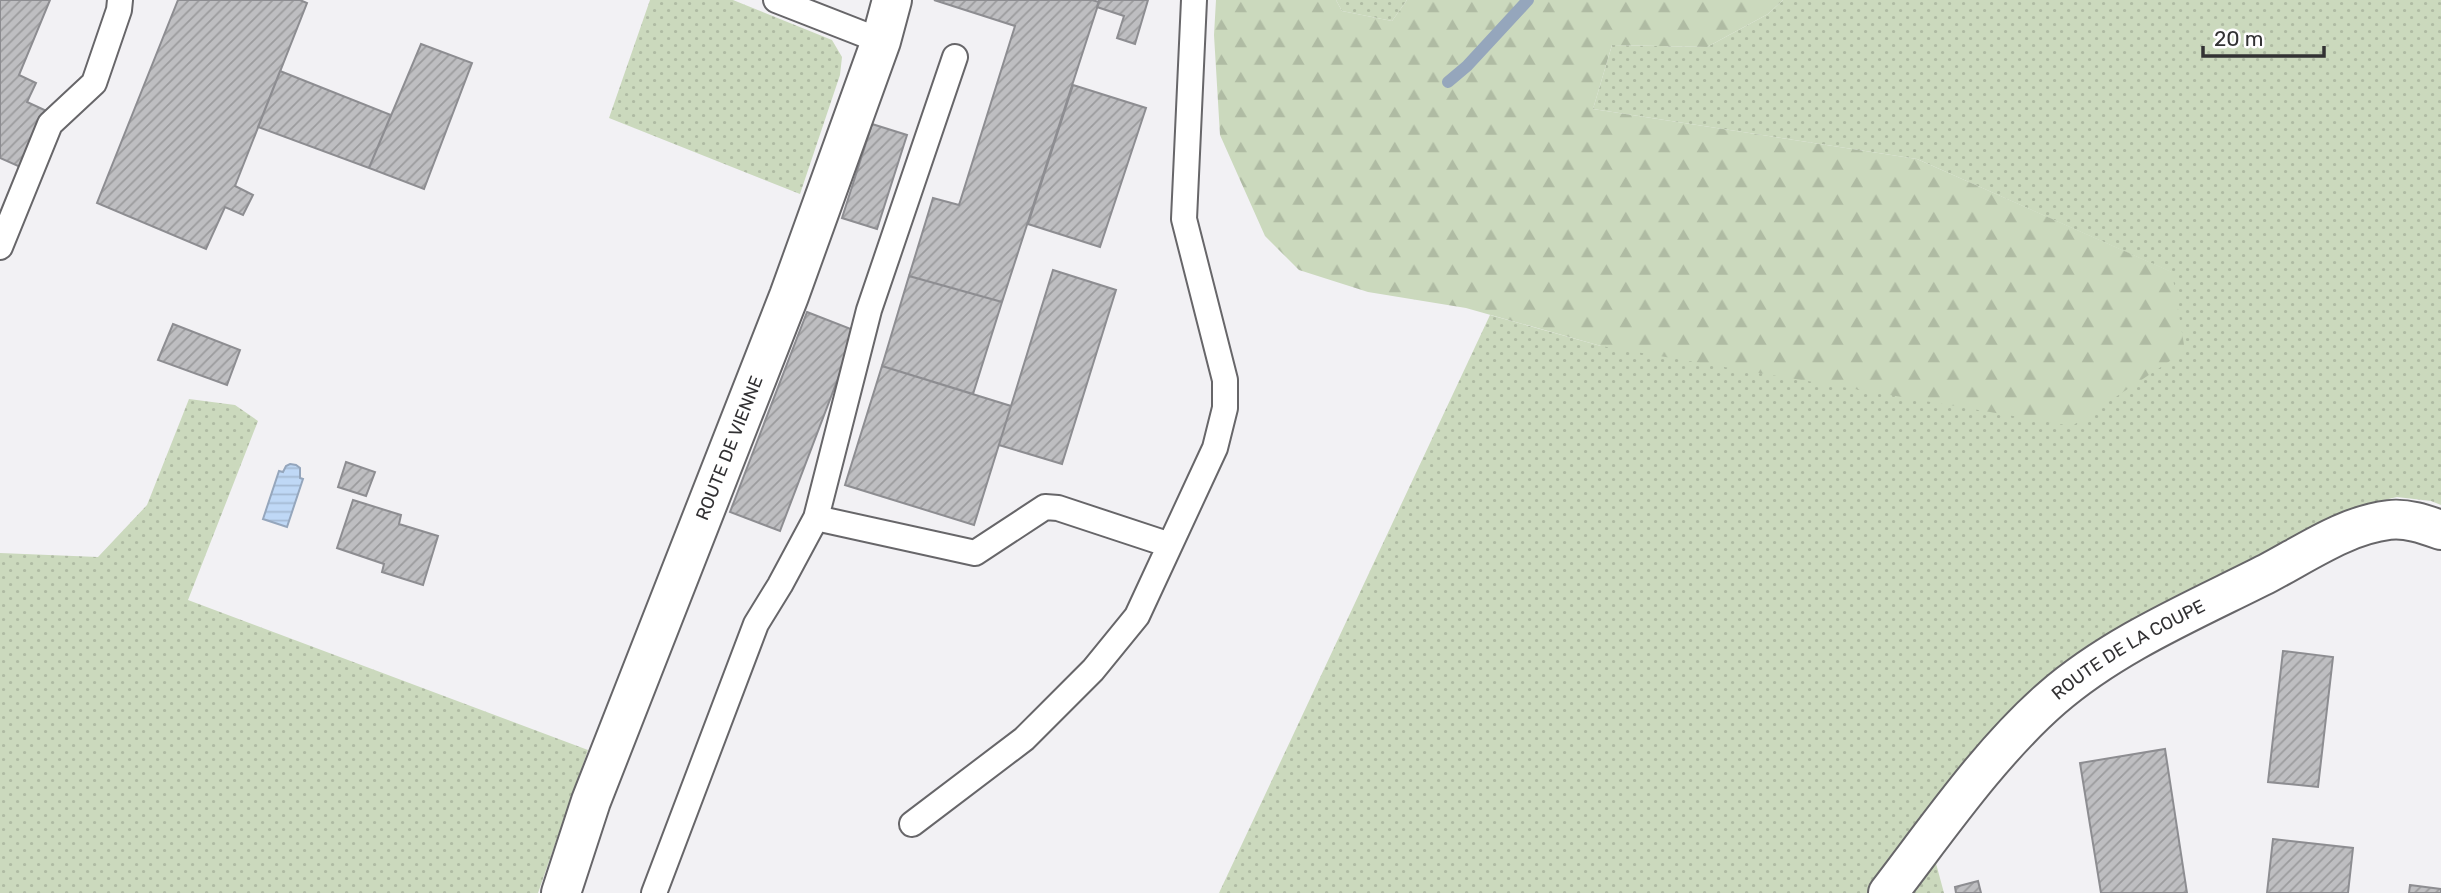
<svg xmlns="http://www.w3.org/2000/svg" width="2441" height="893" viewBox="0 0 2441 893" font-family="Rubik,sans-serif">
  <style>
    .green { fill: url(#green-dots) }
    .forest { fill: url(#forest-firs) }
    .water { fill: url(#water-rules); stroke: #95a6bc; stroke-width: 2 }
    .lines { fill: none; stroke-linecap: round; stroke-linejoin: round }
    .stream { stroke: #95a6bc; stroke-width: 12 }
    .building { fill: url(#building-hatch); stroke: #8d8d91; stroke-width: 2 }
    .service-casing { stroke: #676669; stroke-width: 28 }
    .minor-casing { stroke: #676669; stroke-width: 42 }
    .service { stroke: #fff; stroke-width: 24 }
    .minor { stroke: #fff; stroke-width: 38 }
    .labels { text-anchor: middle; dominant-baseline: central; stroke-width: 7; stroke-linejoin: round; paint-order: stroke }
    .street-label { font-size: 18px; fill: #323133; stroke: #fffeff }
  </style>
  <defs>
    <pattern id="green-dots" width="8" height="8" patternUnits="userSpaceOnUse" patternTransform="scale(1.75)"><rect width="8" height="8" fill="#cbd9bd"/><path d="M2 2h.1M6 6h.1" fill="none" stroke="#afbba3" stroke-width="1.8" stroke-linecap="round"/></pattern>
    <pattern id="forest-firs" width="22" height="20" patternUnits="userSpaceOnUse" patternTransform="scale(1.75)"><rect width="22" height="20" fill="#cbd9bd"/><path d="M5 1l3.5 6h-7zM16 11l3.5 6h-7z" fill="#afbba3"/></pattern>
    <pattern id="water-rules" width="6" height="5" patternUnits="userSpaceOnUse" patternTransform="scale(1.75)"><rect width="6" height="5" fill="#bfd8f6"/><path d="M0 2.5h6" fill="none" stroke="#a5bad3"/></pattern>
    <pattern id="building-hatch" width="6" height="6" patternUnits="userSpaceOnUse" patternTransform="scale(1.75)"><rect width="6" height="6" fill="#bebec1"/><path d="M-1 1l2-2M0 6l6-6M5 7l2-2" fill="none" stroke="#9b9b9d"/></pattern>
  </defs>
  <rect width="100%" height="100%" fill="#f2f1f4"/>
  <path class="green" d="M650,0h83l99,40 10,17 -2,18 -40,119 -191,-76z
    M1336,0h71l-15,21 -50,-10z
    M1783,0h658v505l-10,-4 -34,-4 -38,9 -181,94 -231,187 -79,106h-649l271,-578 111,31 570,-74 -254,-113 -324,-50 19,-64 95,2 61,-33z
    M189,399l46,6 23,16 -70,179 400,150 -50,143h-538v-340l98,4 49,-52z
    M1934,856l10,37h-36z"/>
  <path class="forest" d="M1216,0h120l6,11 50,10 15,-21h376l-15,14 -61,33 -95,-2 -19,64 324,50 255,113 13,79 -113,75 -471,-80 -135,-38 -98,-16 -69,-22 -34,-34 -45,-101 -6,-100z"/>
  <path class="water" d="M290,464l6,1 4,3v10l3,1 -16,48 -24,-8 16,-48 4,1 3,-6z"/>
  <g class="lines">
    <path class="stream" d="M1448,82l19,-16 61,-66"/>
  </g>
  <path class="building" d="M0,0h50l-31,75 17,8 -9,19 24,11 -24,57 -27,-12z
    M178,0h122l7,3 -72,183 18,9 -10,20 -18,-8 -19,42 -109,-46z
    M934,0h158l7,2 -97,300 -93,-26 24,-78 26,7 56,-179z
    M1099,0h49l-13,44 -18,-6 7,-22 -27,-9z
    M421,44l51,19 -48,126 -55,-21z
    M280,71l111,44 -22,53 -111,-41z
    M1073,85l73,23 -46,139 -72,-23z
    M872,124l35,11 -30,94 -35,-11z
    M1053,270l63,20 -54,174 -63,-19z
    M909,276l93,26 -29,92 -91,-28z
    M807,312l49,19 -76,200 -50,-19z
    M173,324l67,26 -13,35 -69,-25z
    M882,366l129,40 -37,119 -129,-40z
    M346,462l29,10 -9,24 -28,-9z
    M353,500l48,15 -2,9 39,12 -15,49 -41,-13 2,-8 -47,-16z
    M2283,651l50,6 -15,130 -50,-5z
    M2165,749l22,144h-86l-21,-130z
    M2273,839l80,9 -5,45h-81z
    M1978,881l3,12h-25l-1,-6z
    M2410,885l31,4v4h-32z"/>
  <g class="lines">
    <defs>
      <path id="service" d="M776,0l105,41
        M0,247l50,-123 44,-41 25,-73 1,-10
        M816,518l159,35 70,-46 13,1 112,37
        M912,824l112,-85 69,-69 44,-54 78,-168 10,-40v-28l-41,-161 10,-219
        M654,893l102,-269 24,-39 36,-67 53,-208 86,-253"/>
      <g id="minor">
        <path id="s1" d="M561,893l30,-92 198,-505 92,-255 11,-41"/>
        <path id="s2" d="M1888,893c50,-65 102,-141 164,-195 62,-54 143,-88 216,-125 38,-20 78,-48 121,-53 18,-2 35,4 52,10"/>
      </g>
    </defs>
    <use href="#service" class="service-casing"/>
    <use href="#minor" class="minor-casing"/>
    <use href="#service" class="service"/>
    <use href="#minor" class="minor"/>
  </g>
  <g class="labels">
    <g class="street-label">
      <text stroke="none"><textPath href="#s1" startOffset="476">ROUTE DE VIENNE</textPath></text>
      <text stroke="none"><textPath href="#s2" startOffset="346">ROUTE DE LA COUPE</textPath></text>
    </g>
  </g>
  <path d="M2203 46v10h121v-10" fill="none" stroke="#323133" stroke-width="3.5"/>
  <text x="2214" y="46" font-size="21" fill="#323133" stroke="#fffeff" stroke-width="5" paint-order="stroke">20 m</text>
</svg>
